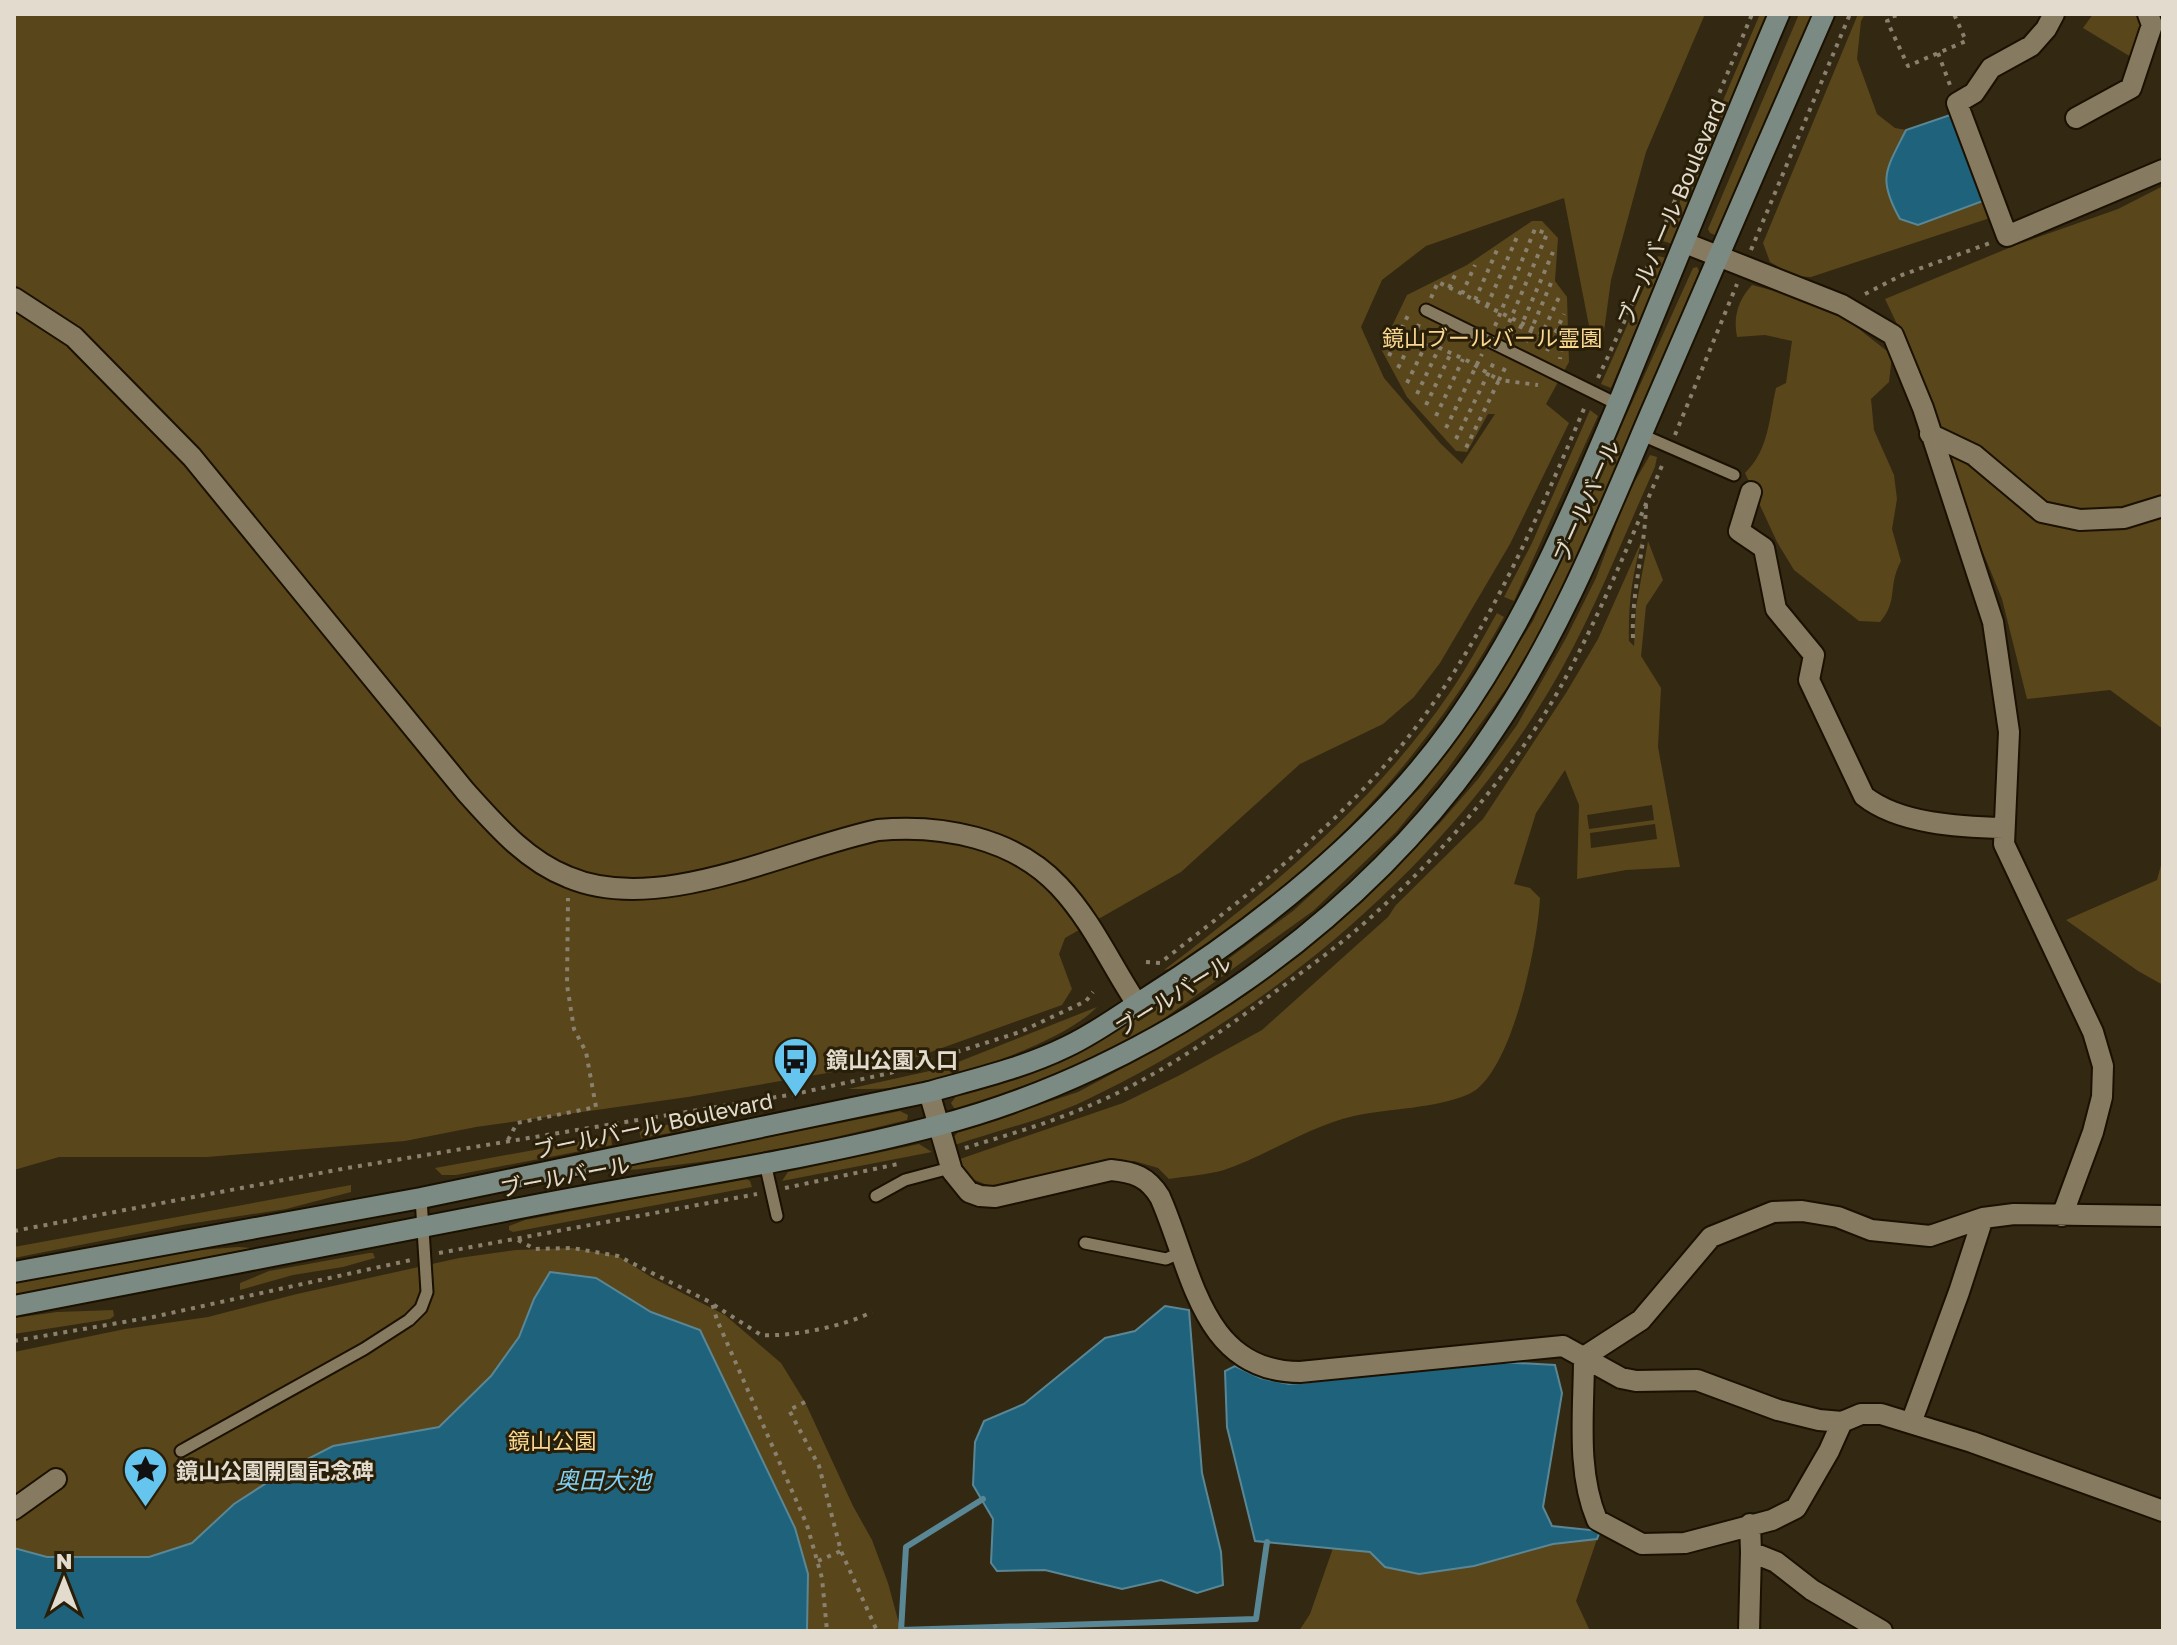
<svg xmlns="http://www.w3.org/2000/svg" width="2177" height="1645" viewBox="0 0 2177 1645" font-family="'Golos Text','Noto Sans JP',sans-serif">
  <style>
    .green { fill: #59461b; fill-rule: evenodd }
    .water { fill: #1f627c; stroke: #5a8795; stroke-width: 2 }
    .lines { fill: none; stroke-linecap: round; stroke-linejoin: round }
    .stream { stroke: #5a8795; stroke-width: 6 }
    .lane-casing { stroke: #1b1100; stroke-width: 15 }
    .street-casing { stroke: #1b1100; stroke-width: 24 }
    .secondary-casing { stroke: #1b1100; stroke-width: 24 }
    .path { stroke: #89806e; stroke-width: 4; stroke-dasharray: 4 6; stroke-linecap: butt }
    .lane { stroke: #867a61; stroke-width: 11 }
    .street { stroke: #867a61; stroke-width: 20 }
    .secondary { stroke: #7b8b84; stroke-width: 20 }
    .labels { text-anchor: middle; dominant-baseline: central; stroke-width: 6; stroke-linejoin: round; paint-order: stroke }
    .street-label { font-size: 22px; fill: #e3dcce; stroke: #291f08 }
    .park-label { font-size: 22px; fill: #fad892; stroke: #291f08 }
    .poi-label { font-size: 22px; font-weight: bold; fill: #e3dcce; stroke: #291f08; text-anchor: start }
    .water-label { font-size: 24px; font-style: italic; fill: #7fd1f7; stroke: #291f08 }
  </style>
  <rect width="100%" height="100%" fill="#332812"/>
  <path class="green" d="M14,14h1691l-59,138 -35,128 -7,51h-14l-26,-133 -138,48 -44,34 -21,47 23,51 57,66 21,20 33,-50h-7l-21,38 -11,-1 -49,-54 -26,-48 26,-54 60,-30 65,-44h10l16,17 -3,43 12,16 2,65 -23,42 23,19 -59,121 -70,119 -26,34 -31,27 -83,40 -119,108 -116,66 -6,16 13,35 -10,16 -148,53 -226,39 -212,30 -71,14 -198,16h-148l-45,13z
    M1760,14h12l-100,230 -9,-3z
    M1799,14h14l-92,218 -6,3 -5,-2 -2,-4z
    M1858,14h7l-4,7 -4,38 20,55 18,14 11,2c-20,40 -29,48 -6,89l18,6 65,-24 7,17 -179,59 -17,-1 -24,-14 -7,-19z
    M2093,14h46l5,12 -13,31 -48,-29z
    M2163,186v543l-53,-39 -83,9 -25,-100 -29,-71 -23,-75 -43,-108 -22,-46 131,-54 102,-36z
    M1658,256l8,2 -55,130 -10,-4z
    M1697,267l4,8 -84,197 -73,154 -36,60 -61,84 -51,62 -83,79 -158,114 -65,35 -67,27 -61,21h-8l-3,-5 6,-8 63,-20 81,-36 88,-51 104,-77 57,-52 72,-73 50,-69 61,-96 160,-353z
    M1752,285l70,19 18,10 52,41 -3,27 -18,17 3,31 20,45 3,24 -5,30 9,32c-14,26 -2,39 -21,61l-21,-1 -65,-51 -17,-28 -32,-69c24,-23 24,-55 31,-85l10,-5 6,-42 -27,-6 -28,2c-4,-20 1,-37 15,-52z
    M1590,410l8,6 -84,185 -10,-4 28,-54z
    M1650,455l7,2 -2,10c-34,75 -64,154 -106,224 -104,175 -282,324 -465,410 -40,19 -89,30 -132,45l1,-8 5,-6 120,-40 60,-32 108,-65 116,-93 77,-78 39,-45 39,-54 49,-87 30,-60 32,-85z
    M1642,540c-10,35 -14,66 -13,101l5,5 2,-39 12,-66 15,39 -17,26 -5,50 20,32 -3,59 22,120 -54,3 -49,9 2,-74 -14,-35 -29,43 -22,71 16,4 10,10c-2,44 -28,177 -71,196 -36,15 -77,14 -115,22 -45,10 -86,39 -130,54 -17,5 -37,6 -55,9l-11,-11 -24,-7 -36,3 -103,24 -28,-11 -7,-18 163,-56 57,-28 82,-45 126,-113 8,-12 87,-86 83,-126 32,-54zM1652,805l2,15 -65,9 -2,-14zM1655,824l2,15 -66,9 -1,-15z
    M1497,613l7,4c-57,105 -132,195 -222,272 -33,28 -69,52 -103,78l-15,3c105,-80 212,-168 287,-279 17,-25 31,-52 46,-78z
    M2163,858v127l-25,-14 -72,-51 91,-40z
    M1097,1007c-31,33 -124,64 -169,75 -26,7 -53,7 -80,7l95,-21z
    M900,1111l8,4 -1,5c-76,19 -153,36 -231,45 -23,2 -46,7 -68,4z
    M735,1112l-48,18 -46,8 -2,-8z
    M611,1136l1,9 -156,30h-14l-7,-7z
    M919,1144l13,8 -150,29 6,-9z
    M745,1178l5,3 2,6 -239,45 -4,-2v-4l16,-6z
    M351,1185v7l-65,17 -104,16 -168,33v-11z
    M238,1247l14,1 -238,47v-15l160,-28z
    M572,1248l46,8 33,21 74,38 56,48 24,39 48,104 19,34 16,43 13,48h-887v-279l111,-23 83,-12 89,-23 162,-36 57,-8z
    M369,1253h4l2,5 -32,9 -50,8 -53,15v-7l29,-12z
    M113,1310l1,6 -4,3 -96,15v-16l43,-6z
    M1597,1539l-21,62 14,30h-291l11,-17 23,-66 37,4 15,15 35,7 54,-8 79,-22z"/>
  <path class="water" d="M1953,114l30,87 -65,24 -18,-6c-23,-41 -14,-49 6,-89z
    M550,1272l46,6 55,34 49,18 95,198 13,46 -1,57h-793v-83l33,9h102l43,-14 42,-39 54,-35 45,-23 106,-19 52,-51 28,-39 15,-38z
    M1165,1306l24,4 13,163 19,79 2,33 -26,8 -36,-13 -39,9 -77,-19 -48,1 -6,-8 2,-44 -20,-34 2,-43 9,-21 40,-17 81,-66 30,-7z
    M1499,1362l56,3 7,28 -19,114 9,19 48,5 -3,8 -44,5 -79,22 -55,8 -34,-7 -15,-15 -115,-11 -28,-114 -2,-56 10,-5 26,12 28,6z"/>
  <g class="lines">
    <path class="stream" d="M901,1630l355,-11 11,-77
      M901,1631l5,-84 77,-48"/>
    <defs>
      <path id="lane" d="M1426,310l191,94
        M1642,435l92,40
        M765,1163l12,53
        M876,1196l29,-16 45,-12
        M1085,1243l81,16 16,-7
        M181,1451l183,-102 45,-29 12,-12 6,-16 -6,-94"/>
      <path id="street" d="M2054,14l-8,15 -15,17 -40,22 -17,25 -17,10 50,133 156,-66
        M2076,118l55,-30 21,-63 -4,-11
        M1685,243l157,62 51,30 30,73 70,214 16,110 -5,112 89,188 10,34 -1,31 -9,35 -31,84
        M14,298l60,39 118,120 273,334c30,33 60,69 103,86 91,39 219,-28 310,-47 64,-6 136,8 181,56 33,35 52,79 78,118
        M1930,434l44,21 68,57 38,8 44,-2 39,-12
        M1751,492l-12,39 25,17 12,61 38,46 -5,25 55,116c35,28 96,31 140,32
        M929,1092l23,79 17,21 11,4 15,1 116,-27c23,2 37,7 49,27 32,72 41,175 140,175l263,-26 58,32 15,3 61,-1 81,30 41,10 23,2
        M2163,1216l-149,-2 -31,4 -53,18 -59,-6 -33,-13 -36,-6 -29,1 -62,25 -70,83 -57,37c0,54 -8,113 13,163l45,24 43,-1 87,-23 24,-12 33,-57 13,-29 19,-8h20l91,28 191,69
        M1911,1423l48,-131 24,-74
        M14,1509l42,-30
        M1750,1524l1,28 25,10 36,28 70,41
        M1749,1631l2,-79"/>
      <path id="secondary" d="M14,1272l407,-74 508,-106c46,-13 94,-24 137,-45 28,-13 54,-32 80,-49 111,-70 229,-163 306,-271 73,-102 122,-218 170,-333 52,-127 103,-254 157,-380
        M14,1306c176,-33 351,-69 527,-102 131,-25 265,-44 395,-78 217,-56 431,-206 556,-393 67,-98 111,-208 157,-316 58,-134 116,-269 175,-403"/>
    </defs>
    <use href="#lane" class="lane-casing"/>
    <use href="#street" class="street-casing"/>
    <use href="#secondary" class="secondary-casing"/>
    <path class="path" d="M1894,14l1,4 -8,3 21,45 58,-25 -12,-27
      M1938,53l12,32
      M1751,250l99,-236
      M1449,288l6,-13
      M1462,294l13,-29
      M1865,294l37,-19 88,-32
      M1431,298l7,-16 124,61 -2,16
      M1475,300l22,-50
      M1487,306l30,-69
      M1419,324l-5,12 54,25 31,19 -34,70h-3
      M1495,326l40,-97 12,5 -42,98
      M1516,338l37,-86
      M1526,342l25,-59
      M1560,342l4,-9
      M1536,347l24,-52
      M1547,351l17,-37
      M1389,356l21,-45
      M1398,368l16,-32
      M1505,368l-6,12 39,5
      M1598,378l32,-69 122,-295
      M1407,383l20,-41
      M1417,394l22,-46
      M1426,405l25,-52
      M1436,416l27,-57
      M1446,428l36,-74
      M1675,435l62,-151
      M1456,439l38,-77
      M1633,638c-2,-45 12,-88 13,-133
      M1146,962l14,1c77,-60 154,-118 219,-191 95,-106 152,-238 207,-368
      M508,1140l9,-17 79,-16 -10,-55 -12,-23 -7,-44 1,-87
      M965,1148c42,-13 85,-25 126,-43 59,-25 115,-62 166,-100 42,-31 86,-61 124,-97 68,-61 142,-150 185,-231 37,-69 67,-143 98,-216
      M785,1188l113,-24
      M14,1231l333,-63 448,-74 95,-21 130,-41 66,-31 7,-9
      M518,1240l17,9 37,-1 46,8 94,47 5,17 90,205 15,53 5,53
      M439,1253l318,-59
      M714,1305l47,30c31,2 84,-9 111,-23
      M14,1341l139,-24 258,-57
      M805,1402l-16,8 30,56 22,85 36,80
      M818,1561l23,-10"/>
    <use href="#lane" class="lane"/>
    <use href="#street" class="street"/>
    <use href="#secondary" class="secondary"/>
  </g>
  <defs>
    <symbol id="bus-pin" viewBox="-11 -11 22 30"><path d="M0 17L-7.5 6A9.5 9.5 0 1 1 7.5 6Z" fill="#65c5ee" stroke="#291f08"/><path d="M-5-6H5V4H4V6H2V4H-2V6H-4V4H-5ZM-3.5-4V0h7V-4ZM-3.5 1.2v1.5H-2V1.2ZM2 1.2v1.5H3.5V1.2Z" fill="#111"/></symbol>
    <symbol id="sight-pin" viewBox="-11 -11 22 30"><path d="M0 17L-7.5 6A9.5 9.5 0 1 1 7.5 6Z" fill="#65c5ee" stroke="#291f08"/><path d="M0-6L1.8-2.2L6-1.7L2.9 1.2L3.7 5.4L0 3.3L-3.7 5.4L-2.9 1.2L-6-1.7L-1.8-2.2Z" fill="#111"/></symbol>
  </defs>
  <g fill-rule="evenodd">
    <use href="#bus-pin" x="770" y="1034" width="51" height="69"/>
    <use href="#sight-pin" x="120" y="1444" width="51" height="69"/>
  </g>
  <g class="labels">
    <g class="street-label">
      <text transform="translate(1671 212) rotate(-67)">ブールバール Boulevard</text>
      <text transform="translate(1586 501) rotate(-66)">ブールバール</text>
      <text transform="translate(1173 995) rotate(-32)">ブールバール</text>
      <text transform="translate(653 1125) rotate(-12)">ブールバール Boulevard</text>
      <text transform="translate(565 1176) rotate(-11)">ブールバール</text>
    </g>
    <g class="park-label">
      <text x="1492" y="337">鏡山ブールバール霊園</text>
      <text x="552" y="1440">鏡山公園</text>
    </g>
    <g class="poi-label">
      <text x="826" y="1059">鏡山公園入口</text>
      <text x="176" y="1470">鏡山公園開園記念碑</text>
    </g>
    <g class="water-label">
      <text x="603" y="1479">奥田大池</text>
    </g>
  </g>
  <rect width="2177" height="1645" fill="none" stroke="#e3dcce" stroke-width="32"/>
  <g transform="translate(64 1581)" stroke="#291f08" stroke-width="6" paint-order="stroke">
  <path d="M0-6L14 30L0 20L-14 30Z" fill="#e3dcce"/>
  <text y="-12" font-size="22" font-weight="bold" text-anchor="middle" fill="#e3dcce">N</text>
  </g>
</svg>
